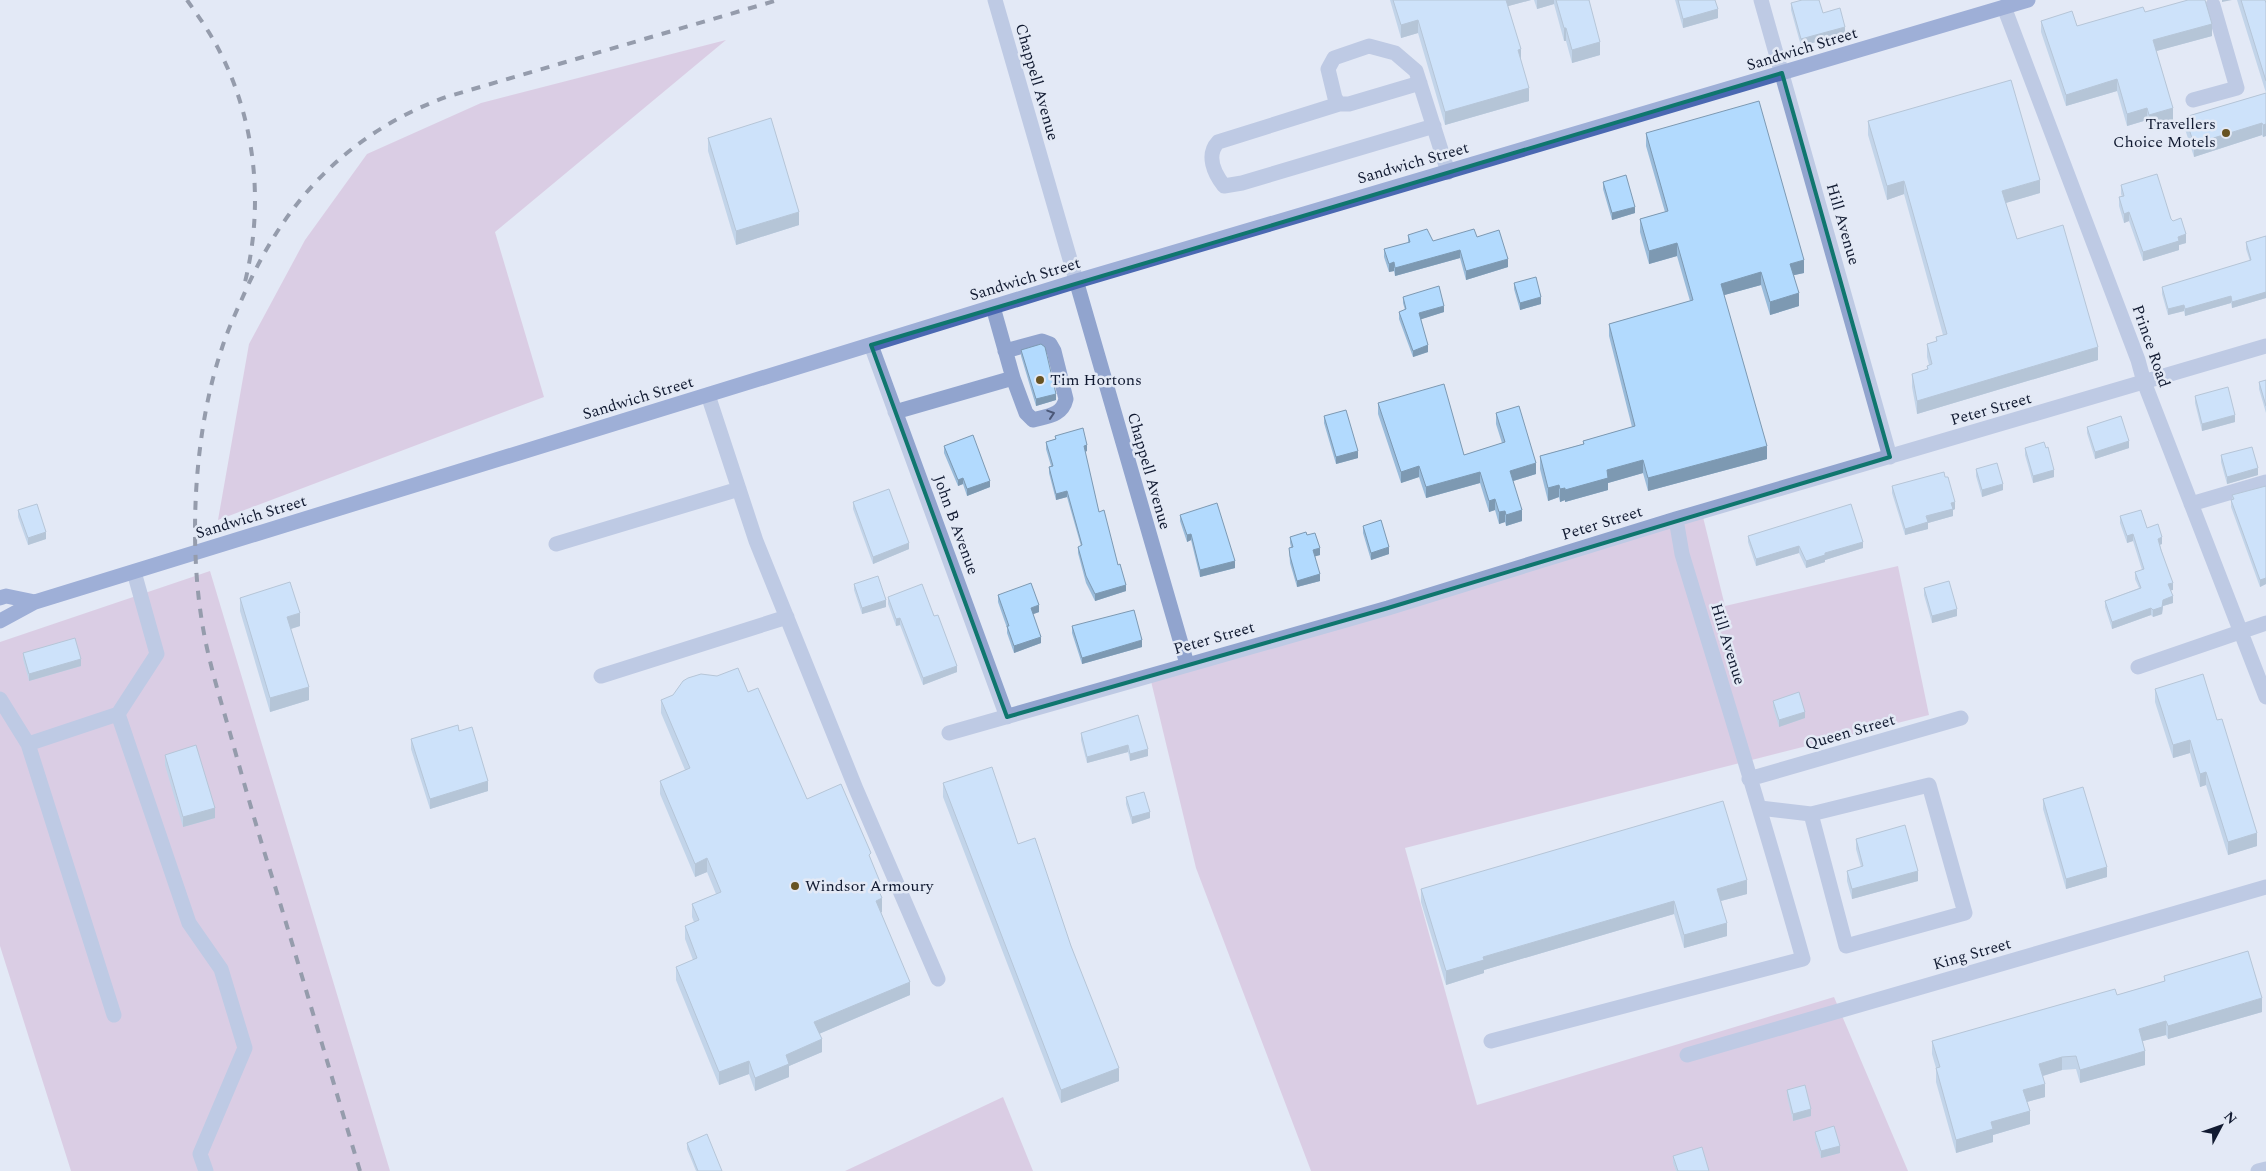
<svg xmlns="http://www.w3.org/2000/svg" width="2266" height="1171" viewBox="0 0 2266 1171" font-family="Spectral,serif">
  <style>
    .grass { fill: #cfaccf }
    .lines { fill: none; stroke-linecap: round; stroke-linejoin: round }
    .minor { stroke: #91a4ce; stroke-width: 15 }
    .major { stroke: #4a68b2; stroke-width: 15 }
    .rail { stroke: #353e53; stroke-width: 4; stroke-dasharray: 9 9; stroke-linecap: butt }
    .wall { fill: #99bbda }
    .shaded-wall { fill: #7d99b2 }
    .building { fill: #b2dafe; stroke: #7d99b2 }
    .oneway { stroke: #4b5878 }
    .marked { fill: none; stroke: #0f766e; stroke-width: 4; stroke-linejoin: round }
    .poi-dot { fill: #685322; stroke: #e3e9f5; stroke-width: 2 }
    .labels { text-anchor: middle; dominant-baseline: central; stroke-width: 5; stroke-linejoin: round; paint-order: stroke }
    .street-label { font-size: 16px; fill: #111a31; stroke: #e3e9f5 }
    .poi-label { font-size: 16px; fill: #111a31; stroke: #e3e9f5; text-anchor: start }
  </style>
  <rect width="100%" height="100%" fill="#e3e9f5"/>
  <path class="grass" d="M726,40l-231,192 49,165 -326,123 31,-176 56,-104 62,-86 114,-51z
    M1703,517l22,89 173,-40 31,149 -524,133 72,257 357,-108 74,174h-597l-115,-303 -46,-191z
    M210,571l180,600h-319l-71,-225v-304z
    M1003,1097l30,74h-188z"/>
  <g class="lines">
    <path class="minor" d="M995,0l192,664
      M1761,0l129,457
      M2004,7l134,353 6,22 122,315
      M1420,83l-71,21h-10l-4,-6 -7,-29 6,-11 35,-12 26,7 21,18 32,101
      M2193,100l44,-12 -24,-83
      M1339,104l-121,38c-12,13 -4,31 6,44l18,-3 192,-57
      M871,345l136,372
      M1005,351l37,-10 8,3 4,7 12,48c-4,17 -19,17 -33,21l-7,-7 -13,-35
      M708,395l48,146 100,248 82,190
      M895,412l118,-34 -20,-71
      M2191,504l75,-22
      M556,544l183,-55
      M2138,667l128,-44
      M601,676l186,-59
      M0,699l28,45 86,271
      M118,714l39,-60 -23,-82
      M949,733l439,-125 288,-89 590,-173
      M28,744l90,-30 71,209 32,46 24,79 -45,106 6,17
      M1749,779l212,-61
      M1760,808l51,6 35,132 119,-33 -36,-128 -118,29
      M1491,1041l312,-82c-38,-136 -80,-270 -121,-405l-6,-35
      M1687,1055l579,-168
      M2258,1171l8,-2"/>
    <path class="major" d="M0,598l6,-2 29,6
      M0,621l35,-19 1042,-321 951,-281"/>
    <path class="rail" d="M187,0c12,17 24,34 33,52 36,71 44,153 25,230
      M360,1171c-29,-96 -57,-192 -86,-288 -16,-50 -30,-100 -44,-150 -10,-35 -21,-70 -27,-105 -15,-85 -9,-198 19,-280 6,-19 15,-38 23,-56 41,-93 104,-159 201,-195l332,-97"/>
  </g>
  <path class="wall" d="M1390,0h141l-23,6 13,54 8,41 -84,24 -27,-92 -17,5z
    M1534,0h55l11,55 -28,8 -6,-22h-2l-10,-37 -17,5z
    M1675,0h40l3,18 -35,10z
    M2237,0h28l1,3v133l-3,1 -1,-2 -68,22 -9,-28v-12l81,-24z
    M2205,1l7,35 -56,15 17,69 -24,7 -2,-7 -20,6 -10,-35 -51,15 -25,-74v-11l36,5 68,-14z
    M1791,3l32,10 22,21 -44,12 -10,-36z
    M1868,121l172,72 -34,10 11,36 81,121 -181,54 -5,-27v-13l15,-4v-4l2,-1 -2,-8v-13l9,-3v-4l7,-2 -39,-141 -17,6 -19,-65z
    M1646,133l158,140 -10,2 5,31 -29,9 -9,-30 -37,10 43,164 -119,32 -5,-18 -35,10v7l-43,12v-2l-5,2 -1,-5 -11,4 -8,-32v-13l43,-12v-3l49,-14 -23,-91v-12l81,-23 -13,-45 -28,8 -9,-32v-13l25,-7 -19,-66z
    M708,138l91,87 -63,20 -28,-94z
    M1603,182l32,31 -23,7 -9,-31z
    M2121,185l50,34 15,24 -7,2v5l-36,11 -14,-40 -5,2 -5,-17v-9h3l-1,-3z
    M1408,235l25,6 44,-4 31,30 -42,13 -6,-22 -65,18 -1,-5 -5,1 -5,-15v-8l24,-6z
    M2266,236v62l-34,10 -1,-5 -46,13 -1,-5 -16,4 -6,-21v-7l88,-26 -4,-12v-7z
    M1514,283l27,21 -21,6 -6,-21z
    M1403,297l41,15 -23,7 7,33 -15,5 -14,-38v-7l6,-2 -2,-7z
    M1021,350l35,50 -20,6 -15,-50z
    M2266,380v33l-7,-24v-7z
    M2195,396l40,26 -33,9 -7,-28z
    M1378,403l86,52 38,-12 -6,-19v-11l40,61 -23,7 9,40 -16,5 -1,-4 -6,2 -4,-14 -6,2 -9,-29 -54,15 -7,-21 -18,6 -23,-69z
    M1324,416l34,42 -22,6 -12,-41z
    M2087,427l42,21 -34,11 -8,-26z
    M1055,436l32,15 -2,1 14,60 19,53 8,26 -31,10 -9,-18 -8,-30v-6l3,-1 -14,-49 -11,3 -7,-27v-6l2,-1 -5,-17v-7l9,-3z
    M944,446l46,41 -23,9 -4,-12 -5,2 -14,-33z
    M2025,448h21l8,29 -21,6 -8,-28z
    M2221,455l37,20 -31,9 -6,-22z
    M1976,469l27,21 -21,7 -6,-21z
    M1892,486l63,23 -2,1v6l-25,7v6l-23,6 -13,-42z
    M2266,486v98l-6,3 -29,-80v-7h1v-5z
    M853,502l56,47 -36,15 -20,-55z
    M18,510l28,29 -18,6 -10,-28z
    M1180,515l55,53 -35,9 -9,-37 -4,2 -7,-21z
    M2120,516l27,12 15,16 -2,1 13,45h-2l2,13 -10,3 -1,8 -9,3 -2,-2 -39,14 -7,-22v-6l34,-13 -4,-9v-7l7,-2 -9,-29 -6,2 -7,-20z
    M1363,526l26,28 -18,6 -8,-27z
    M1307,535l13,20 -5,1 5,25 -23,6 -7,-24 -1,-15 2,-1 -1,-4v-6z
    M1748,536l115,12 -38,12v2l-19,6 -7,-15 -43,13 -8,-24z
    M854,584l32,23 -24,7 -8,-24z
    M1924,588l33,28 -25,7 -8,-28z
    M998,595l41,17 -6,2 8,29 -27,10 -7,-20v-5l-9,-26z
    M888,597l46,19 23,56 -34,13 -23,-60 -4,1 -8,-22z
    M240,598l60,28 -9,3 18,71 -39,12 -30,-101z
    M1072,626l70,21 -60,17 -10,-31z
    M23,653l58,13 -52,15 -6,-22z
    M2155,689l62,31 40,126 -29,9 -22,-70 -6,2 -10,-34 -17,5 -18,-56z
    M748,692l59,107 64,61 9,34 2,18h-1l29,83 -91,39 3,18 -33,14v11l-34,14 -6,-17 -30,11 -43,-105v-13l17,-7 -8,-21v-13l9,-4 -2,-5v-13l24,-10 -9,-22 -12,5 -35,-83v-13l25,-11 -24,-57v-13z
    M1773,701l32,17 -26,9 -6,-20z
    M1138,715l10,41 -18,5 -2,-9 -41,11 -6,-23v-7z
    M459,731l29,60 -58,18 -19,-60v-10z
    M165,755l50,63 -32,9 -18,-62z
    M943,783l75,61 53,102 48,135 -58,22 -118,-306z
    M1126,797l24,21 -18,6 -6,-20z
    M2043,799l64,78 -41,12 -23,-80z
    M1856,839l62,42 -66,18 -5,-18v-10l14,-4 -5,-18z
    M1421,889l326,5 -26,7 6,35 -43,12 -10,-34 -190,56v3l-38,12 -25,-83z
    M2164,976l98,36 -94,27 -2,-4 -23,6 2,24 -65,18 -4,-14 -14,1 -19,6 2,21 -18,5 3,22 -37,11v7l-37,11 -20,-71v-14l-4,-14v-13l185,-46 47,-14z
    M1787,1090l24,26 -18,5 -6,-25z
    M1815,1132l25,21 -19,5 -6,-19z
    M687,1143l35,28h-26l-9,-22z
    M1673,1156l36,15h-33l-3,-8z"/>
  <path class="shaded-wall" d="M1505,0h26l-26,7z
    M1537,0h17v4l-17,5z
    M2222,0h10l-10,2z
    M1718,9v9l-35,10v-9z
    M1418,20v13l-17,5v-13z
    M2212,24v12l-59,16v-12z
    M1845,27v7l-44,12v-7z
    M1564,28h2v13h-2z
    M1600,42v13l-28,8v-13z
    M1521,49v13l-3,-12z
    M2117,79v12l-51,15v-11z
    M1529,88v13l-84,24v-13z
    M2147,108v12l-20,6v-12z
    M2173,108v12l-24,7v-12z
    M2262,123v12l-68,22v-13z
    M2266,124v12l-3,1v-12z
    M2040,180v13l-38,11v-13z
    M1904,181v13l-17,6v-14z
    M1635,207v6l-23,7v-7z
    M799,212v13l-63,20v-14z
    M2129,212v9l-5,2v-9z
    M2186,234v9l-7,2v5l-36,11v-9l35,-15z
    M1677,243v13l-28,8v-13z
    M1460,250v8l-65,18v-8z
    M1508,259v8l-42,13v-9z
    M1804,260v13l-14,3v-12z
    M1394,262v9l-5,1v-8z
    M1761,272v13l-40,11v-12z
    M2266,292v6l-34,10v-6z
    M1799,293v13l-29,9v-13z
    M2231,296v7l-46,13v-7z
    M1541,297v7l-21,6v-7z
    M2184,305v6l-16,4v-6z
    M1444,306v6l-25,8v-7z
    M1428,345v7l-15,5v-6z
    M2098,347v13l-181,54v-13z
    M1056,394v6l-20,6v-7z
    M2235,415v7l-33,9v-7z
    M2129,441v7l-34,11v-7z
    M1087,445v6l-3,1v-6z
    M1767,446v13l-119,32v-13z
    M1358,451v7l-22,6v-7z
    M1643,460v13l-35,10v7l-43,12v-12l42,-20z
    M1536,463v11l-26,8v-11z
    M1419,466v11l-18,6v-11z
    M2258,468v7l-31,9v-7z
    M2054,470v7l-21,6v-7z
    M1480,472v11l-54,15v-11z
    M963,478v6l-5,2v-6z
    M990,481v6l-23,9v-7z
    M2003,484v6l-21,7v-7z
    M1559,485v12l-11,4v-13z
    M1565,488v12l-5,2v-13z
    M1067,491v6l-11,3v-6z
    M1495,499v11l-6,2v-11z
    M1955,502v7l-2,1v6l-25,7v6l-23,6v-6l46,-26z
    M1522,510v11l-16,5v-11z
    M1505,511v11l-6,2v-12z
    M46,532v7l-18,6v-7z
    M1191,534v6l-4,2v-7z
    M2133,534v7l-6,2v-7z
    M2162,537v7l-4,1v-6z
    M1863,542v6l-38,12v2l-19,6v-7l19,-8z
    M909,543v6l-36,15v-7z
    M1799,546v7l-43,13v-7z
    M1389,547v7l-18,6v-7z
    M1320,548v7l-7,2v-7z
    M1235,561v7l-35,9v-7z
    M1320,574v7l-23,6v-6z
    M2266,578v6l-6,3v-7z
    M2173,583v7l-5,1v-7z
    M1126,585v6l-31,10v-7z
    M2173,596v7l-10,3 -1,8 -9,3v-7l10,-10z
    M886,600v7l-24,7v-6z
    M1039,605v7l-8,3v-7z
    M2151,608v7l-39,14v-7z
    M1957,609v7l-25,7v-7z
    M300,613v13l-13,4v-13z
    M900,618v7l-4,1v-7z
    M1041,637v6l-27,10v-7z
    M1142,640v7l-60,17v-6z
    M81,659v7l-52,15v-7z
    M957,666v6l-34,13v-7z
    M309,687v13l-39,12v-14z
    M1805,712v6l-26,9v-7z
    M2190,740v13l-17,5v-13z
    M1128,745v7l-41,11v-6z
    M1148,749v7l-18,5v-7z
    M2206,772v13l-6,2v-13z
    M488,781v10l-58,18v-10z
    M215,808v10l-32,9v-10z
    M1150,812v6l-18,6v-7z
    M2257,833v13l-29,9v-13z
    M707,858v14l-12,5v-13z
    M2107,867v10l-41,12v-10z
    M1918,871v10l-66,18v-10z
    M1747,880v14l-30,8v-13z
    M880,882v13l-4,-11z
    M882,898v14l-6,3v-14z
    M1674,901v13l-190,56v3l-38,12v-14l37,-14z
    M1727,923v13l-43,12v-13z
    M910,982v13l-96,41v-14z
    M2262,998v14l-94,27v-13z
    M2166,1021v14l-27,7v-13z
    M822,1039v13l-33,14v11l-34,14v-13l31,-23z
    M2145,1051v14l-65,18v-13z
    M2062,1057v13l-23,7v-13z
    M749,1061v13l-30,11v-13z
    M1119,1068v13l-58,22v-13z
    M2045,1084v13l-22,6v-13z
    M1811,1109v7l-18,5v-7z
    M2030,1111v13l-37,11v7l-37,11v-13l35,-18z
    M1840,1146v7l-19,5v-7z"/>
  <path class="building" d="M1393,0h113l15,49 -3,1 11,38 -84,24 -27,-92 -17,5z
    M1556,0h33l11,42 -28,8 -6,-22h-2z
    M1678,0h37l3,9 -35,10z
    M1802,0h17l4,13 17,-5 5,19 -44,12 -10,-36z
    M2188,0h17l7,24 -59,16 20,68 -24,7 -2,-7 -20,6 -10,-35 -51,16 -25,-74 31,-10 5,15 66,-19 2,5z
    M2241,0h24l1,3v78z
    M2011,80l29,100 -38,11 15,48 46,-14 35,122 -181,54 -5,-27 16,-5 -1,-3 5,-2 -5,-20 10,-3 -1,-4 11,-3 -43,-153 -17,5 -19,-65z
    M2266,93v31l-3,1 -1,-2 -68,21 -9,-27z
    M1759,101l45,159 -14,4 9,29 -29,9 -9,-30 -40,12 46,162 -119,32 -5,-18 -36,10 1,8 -43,12v-2l-5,1 -1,-4 -11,3 -8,-32 44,-12 -1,-3 52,-15 -26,-102 84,-24 -16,-57 -28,8 -9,-32 28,-8 -22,-78z
    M771,118l28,94 -63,19 -28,-93z
    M2157,174l14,45 2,2 8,-3 5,16 -8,3 1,4 -36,11 -14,-40 -5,2 -5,-17 5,-1 -3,-11z
    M1626,175l9,32 -23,6 -9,-31z
    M1427,229l6,12 41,-12 3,8 22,-7 9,29 -42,12 -6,-21 -65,18 -1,-6 -5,2 -5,-15 26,-7 -2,-7z
    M2266,236v56l-34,10 -1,-6 -46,13 -1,-4 -16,4 -6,-22 89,-27 -5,-18z
    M1536,277l5,20 -21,6 -6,-20z
    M1439,286l5,20 -25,7 9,32 -15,6 -14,-39 7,-3 -3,-12z
    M1041,344l4,3 11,47 -20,5 -15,-49z
    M2266,380v26l-7,-24z
    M1444,384l20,71 41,-13 -9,-29 23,-7 17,57 -26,8 12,39 -16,5 -1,-4 -6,1 -4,-13 -6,2 -9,-29 -54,15 -7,-21 -18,6 -23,-69z
    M2228,387l7,28 -33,9 -7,-28z
    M1346,410l12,41 -22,6 -12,-41z
    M2121,416l8,25 -34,11 -8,-25z
    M1083,428l4,17 -3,1 15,66 5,-2 14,55 2,-1 6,21 -31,9 -9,-18 -8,-29 4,-2 -15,-54 -11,3 -7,-27 4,-1 -7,-24 10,-3 -1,-3z
    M973,435l17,46 -23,8 -4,-11 -5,2 -14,-34z
    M2044,442l2,6 2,-1 6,23 -21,6 -8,-28z
    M2252,447l6,21 -31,9 -6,-22z
    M1997,463l6,21 -21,6 -6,-21z
    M1944,472l1,5h3l7,25 -4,1 2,6 -27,7 2,6 -23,7 -13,-43z
    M2266,486v92l-6,2 -29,-80 3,-1 -2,-4z
    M889,489l20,54 -36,14 -20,-55z
    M1217,503l18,58 -35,9 -9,-36 -4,1 -7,-20z
    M37,504l9,28 -18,6 -10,-28z
    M1851,504l12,38 -38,11v2l-19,6 -7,-15 -43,13 -8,-23z
    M2141,510l6,18 11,-4 4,13 -4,2 3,11 12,33 -5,1 5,12 -10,4 -1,7 -9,3 -2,-2 -39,14 -7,-21 36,-13 -6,-16 9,-3 -11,-35 -6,2 -7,-20z
    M1381,520l8,27 -18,6 -8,-27z
    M1306,532l1,3 8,-2 5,15 -7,2 7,24 -23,7 -7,-25 -1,-8 4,-1 -3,-10z
    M878,576l8,24 -24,8 -8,-24z
    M1949,581l8,28 -25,7 -8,-28z
    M290,582l10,31 -13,4 22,70 -39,11 -30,-100z
    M1031,583l8,22 -8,3 10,29 -27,9 -7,-20h2l-11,-31z
    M922,584l12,32 4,-1 19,51 -34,12 -23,-60 -4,1 -8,-22z
    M1134,610l8,30 -60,18 -10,-32z
    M75,638l6,21 -52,15 -6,-21z
    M738,668l10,24 10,-4 49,111 34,-15 30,69 -2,2 11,27 -4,2 6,14 -6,3 34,81 -96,40 8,17 -36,16 3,9 -34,14 -6,-17 -30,11 -43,-105 21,-9 -12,-32 14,-6 -7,-16 29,-12 -14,-34 -12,6 -35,-83 30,-13 -29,-68 12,-5 10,-14 5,-3 13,-4 16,2z
    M2203,674l14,46 5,-1 35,114 -29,9 -22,-70 -6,2 -10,-34 -17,5 -18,-56z
    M1799,692l6,20 -26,8 -6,-19z
    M1138,715l10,34 -18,5 -2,-9 -41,12 -6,-24z
    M458,725l1,6 13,-4 16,54 -58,18 -19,-60z
    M196,745l19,63 -32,9 -18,-62z
    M992,767l26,77 17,-6 36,108 48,122 -58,22 -118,-307z
    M2083,787l24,80 -41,12 -23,-80z
    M1144,792l6,20 -18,5 -6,-20z
    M1723,801l24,79 -30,9 10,34 -43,12 -10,-34 -191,56 1,3 -38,11 -25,-82z
    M1905,825l13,46 -66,18 -5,-18 16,-5 -7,-27z
    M2248,951l14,47 -94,28 -2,-5 -27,8 6,22 -65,19 -4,-14 -14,1 -23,7 6,20 -22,6 7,21 -39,11 2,7 -37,11 -20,-72 4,-1 -8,-26 183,-52 2,6 48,-14 -1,-5z
    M1805,1085l6,24 -18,5 -6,-24z
    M1834,1126l6,20 -19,5 -6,-19z
    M707,1134l15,37h-24l-11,-28z
    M1702,1147l7,24h-31l-5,-15z"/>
  <defs><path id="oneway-chevron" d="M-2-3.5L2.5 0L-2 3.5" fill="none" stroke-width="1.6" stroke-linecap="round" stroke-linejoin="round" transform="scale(1.25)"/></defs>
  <use class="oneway" href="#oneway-chevron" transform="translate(1051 414) rotate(-18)"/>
  <path d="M0 0H2266V1171H0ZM1782,73l108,384 -502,151 -381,109 -136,-372z" fill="#e3e9f5" fill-opacity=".55" fill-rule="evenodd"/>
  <path class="marked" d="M1782,73l108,384 -502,151 -381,109 -136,-372z"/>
  <g class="poi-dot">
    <circle cx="2226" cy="133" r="5"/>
    <circle cx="1040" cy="380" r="5"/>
    <circle cx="795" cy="886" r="5"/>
  </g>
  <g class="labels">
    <g class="street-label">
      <text transform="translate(1802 49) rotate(-17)">Sandwich Street</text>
      <text transform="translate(1037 82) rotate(74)">Chappell Avenue</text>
      <text transform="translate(1413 163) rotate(-16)">Sandwich Street</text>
      <text transform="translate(1843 224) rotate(74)">Hill Avenue</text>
      <text transform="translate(1025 279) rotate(-17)">Sandwich Street</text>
      <text transform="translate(2151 346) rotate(71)">Prince Road</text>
      <text transform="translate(638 398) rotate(-17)">Sandwich Street</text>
      <text transform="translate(1991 409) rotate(-16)">Peter Street</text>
      <text transform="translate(1149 471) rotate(74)">Chappell Avenue</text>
      <text transform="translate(251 517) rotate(-17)">Sandwich Street</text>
      <text transform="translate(1602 523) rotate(-17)">Peter Street</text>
      <text transform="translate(956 525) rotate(70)">John B Avenue</text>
      <text transform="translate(1214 638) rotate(-16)">Peter Street</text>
      <text transform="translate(1728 644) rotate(73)">Hill Avenue</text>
      <text transform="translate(1850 732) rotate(-16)">Queen Street</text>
      <text transform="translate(1972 954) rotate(-16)">King Street</text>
    </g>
    <g class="poi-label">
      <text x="2216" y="124" text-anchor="end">Travellers<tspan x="2216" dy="18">Choice Motels</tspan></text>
      <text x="1050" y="380">Tim Hortons</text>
      <text x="805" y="886">Windsor Armoury</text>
    </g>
  </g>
  <g transform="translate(2221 1126) rotate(49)" stroke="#e3e9f5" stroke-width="4" paint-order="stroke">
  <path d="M0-4L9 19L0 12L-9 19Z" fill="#111a31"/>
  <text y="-8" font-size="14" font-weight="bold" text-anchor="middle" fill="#111a31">N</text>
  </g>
</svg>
